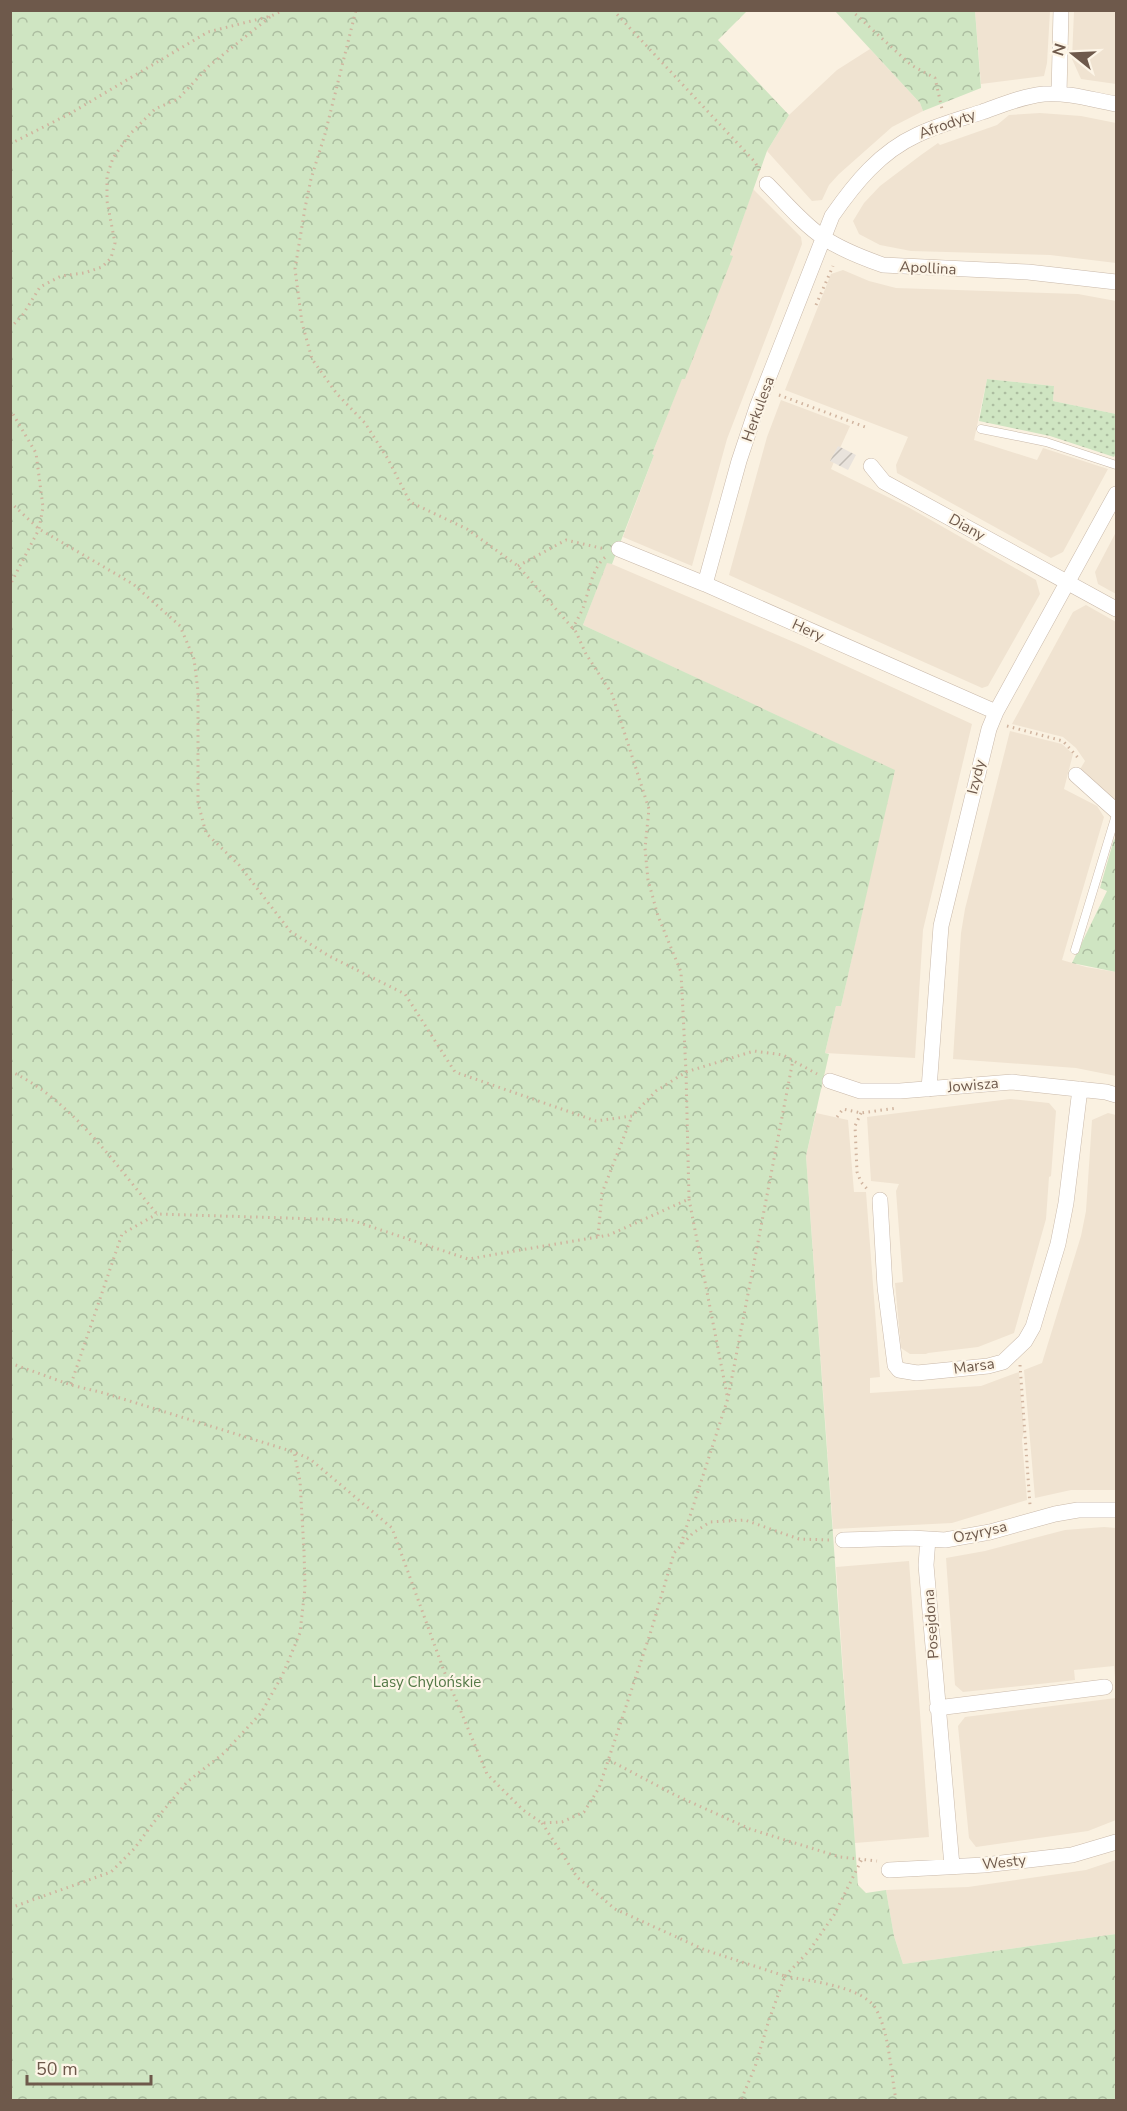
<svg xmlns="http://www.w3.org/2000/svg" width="1127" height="2111" viewBox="0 0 1127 2111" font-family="'Nunito Sans',sans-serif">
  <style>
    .residential { fill: #f0e3d1 }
    .industrial { fill: url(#industrial-furrows) }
    .grass { fill: url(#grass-dots) }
    .forest { fill: url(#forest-crowns) }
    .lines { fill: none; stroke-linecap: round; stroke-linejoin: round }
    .lane-casing { stroke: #c9b9aa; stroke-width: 9 }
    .street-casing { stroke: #c9b9aa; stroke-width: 16 }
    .path { stroke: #d0b49f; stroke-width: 3; stroke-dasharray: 1.5 4.5; stroke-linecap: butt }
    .lane { stroke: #fff; stroke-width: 8 }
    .street { stroke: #fff; stroke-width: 15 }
    .labels { text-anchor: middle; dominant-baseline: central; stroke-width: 4.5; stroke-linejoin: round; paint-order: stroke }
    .street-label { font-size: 15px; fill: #6e594b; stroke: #fdf5e7 }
    .park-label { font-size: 15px; fill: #547947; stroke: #fdf5e7 }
  </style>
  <defs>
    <pattern id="industrial-furrows" width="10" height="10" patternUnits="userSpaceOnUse" patternTransform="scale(1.5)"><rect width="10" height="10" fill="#e9e3dc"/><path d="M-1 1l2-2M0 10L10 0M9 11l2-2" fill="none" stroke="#c1bbb4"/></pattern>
    <pattern id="grass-dots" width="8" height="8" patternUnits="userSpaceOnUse" patternTransform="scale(1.5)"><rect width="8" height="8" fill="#cfe5c2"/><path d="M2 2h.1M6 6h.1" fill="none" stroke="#acbda0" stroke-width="1.8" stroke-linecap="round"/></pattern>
    <pattern id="forest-crowns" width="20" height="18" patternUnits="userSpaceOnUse" patternTransform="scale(1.5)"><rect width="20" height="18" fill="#cfe5c2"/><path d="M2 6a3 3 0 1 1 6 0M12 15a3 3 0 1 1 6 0" fill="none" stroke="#acbda0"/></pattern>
  </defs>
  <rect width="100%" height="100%" fill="#faf1e1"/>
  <path class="residential" d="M975,11h75l-3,52 -3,13 -63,8z
    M1074,11h42v73l-35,-5 -9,-20z
    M870,49l50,54 3,8 -31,16 -53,47 -10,11 -7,15 -10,1 -45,-50 22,-36 48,-45z
    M1040,113l41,3 35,7v140l-66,-8 -139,-4 -31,-6 -21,-11 -6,-13 11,-18 16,-17 41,-31 17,-12 2,2 57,-20 12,-10z
    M753,189l48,48 1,7 -75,195 -35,127 -69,-29 31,-82 -2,-1 30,-76 2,1 48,-123 -2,-1z
    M843,270l26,11 27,7 182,6 38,7v113l-63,-13 1,-15 -67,-7 -13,61 63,20 6,-12 65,21 -45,83 -12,6 -154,-85 -1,-8 12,-28 -123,-47 46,-116z
    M781,400l69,26 -10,22 -2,-1 -7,14 3,1 -3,7 77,38 128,73 4,14 -52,92 -6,2 -253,-113 38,-138z
    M1116,532v62l-18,-10 -3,-12z
    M607,562l196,84 169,78 -49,206 -8,128 -90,-5 11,-47h5l53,-236 -311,-145z
    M1086,605l30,17v179l-19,-14 -18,-16 6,-10 -9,-13 -13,-11 -51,-13 61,-112z
    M1010,731l52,13 11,10 -9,35 33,17 7,11 -42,143 24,7 30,5v104l-40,-8 -123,-9 8,-126 4,-24z
    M1010,1099l39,4 7,8 -5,65 -2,1 -3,42 -32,114 -36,14 -50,6 -2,1h-16l-9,-6 -6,-65 8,-1 -7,-91 3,-7 -28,-3 -4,-64z
    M816,1113l32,7 6,72h12l14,185 -10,1v15l111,-7 38,-14 5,58 -2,10 5,60 -75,23 -119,6 -27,-373z
    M1108,1113l8,2v375h-45l-36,8 -11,-128 18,-7 39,-127 5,-25 6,-91z
    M1104,1527l12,1v160l-2,-22 -40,4 1,10 -8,1 -104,11 -8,-7 -9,-127 39,-7 80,-21z
    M909,1561l20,276 -74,6 -19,-276z
    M1116,1698v122l-28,11 -112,16 -7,-9 -11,-112 7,-9z
    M1116,1860v74l-213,30 -9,-28 -8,-46 82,-3 118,-17z"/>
  <path class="industrial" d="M838,446l18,9 -8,15 -18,-9z"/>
  <path class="grass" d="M987,379l67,7 -1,15 63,13v39l-2,4 -64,-21 -71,-15z"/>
  <path class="forest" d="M11,11h736l-29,29 71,75 -22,36 -37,104 3,1 -48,123h-3l-30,75 2,1 -42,109 -5,-1 -24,62 312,145 -54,236h-5l-11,47 4,1 -23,102 52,729 8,8 20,-3 8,46 9,28 213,-30v166h-1105z
    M835,11h140l6,77 -58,23 -3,-8z
    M1114,839l2,2v131l-44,-9 35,-72 -7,-3z"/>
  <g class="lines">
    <defs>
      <path id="lane" d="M981,429l65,13 70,23
        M1075,950l41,-135"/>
      <path id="street" d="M1059,94l2,-84
        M767,184c18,18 36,40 57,54 18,12 39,20 59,27l145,7 88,10
        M871,466l13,16 232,127
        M619,549l86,35 291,128
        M705,584l34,-123 18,-54 75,-191c23,-33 48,-64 85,-81 21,-10 43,-16 65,-23 20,-7 41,-16 62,-18 24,-2 49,6 72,10
        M1076,775l40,36
        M830,1081l30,10h40l112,-9 94,10 10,3
        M929,1089l12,-163 48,-197 7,-17 120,-218
        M880,1200l5,87 10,78 4,5 18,3 71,-7 15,-4 22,-21 8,-14 25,-83 8,-41 14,-114
        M928,1539l-2,26 26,301
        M843,1540l69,-2 33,2 45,-8 65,-18 23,-4h38
        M937,1708l168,-21
        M889,1870l95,-5 88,-10 44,-13"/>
    </defs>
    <use href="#lane" class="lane-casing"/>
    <use href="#street" class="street-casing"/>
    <path class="path" d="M613,10l142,152 5,10
      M851,10l60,55 24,13 7,31
      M10,144l61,-31 137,-81 63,-16 13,-6
      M816,305l17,-39
      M10,328l12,-12 18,-29 21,-11 23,-3 18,-6 9,-9 4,-15 -8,-42v-25l6,-18 17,-24 25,-25 23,-10 31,-33 62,-50
      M779,395l89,33
      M10,409l26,44 7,54 -4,22 -29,56
      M10,502l29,27 94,55 47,42 14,33 4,32v112l8,30 33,32 51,66 39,25 76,38 50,78 141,49 36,-5 24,-25 30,-19 68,-21 29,4 34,19
      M518,566l48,-26 39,9
      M572,629c4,-7 8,-14 11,-21 6,-16 9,-42 24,-52
      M1007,726l56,15 17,19
      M10,1071c62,29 104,92 147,143l194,6 117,39 141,-24 80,-36 -3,-127 -5,-100 -23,-56 -10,-36 -3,-32 4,-39 -37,-115 -26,-40 -10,-22 -58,-66 -51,-37 -57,-27 -22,-43 -23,-36 -28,-29 -25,-35 -10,-36 -7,-54 10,-61 6,-29 14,-45 31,-124
      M861,1113l-6,13 2,46 4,10 8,9
      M837,1117l6,-8 18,4 36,-5
      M689,1199l38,196
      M598,1236l4,-43 30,-77
      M10,1363l61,22 33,8 190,59 16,7 82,69 52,143 43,103 36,36 19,13 20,-1 22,-10 15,-24 52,-157 23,-78 19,-20 17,-11 35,-2 54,19 30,1
      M1020,1365l10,140
      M71,1384l51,-150 35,-20
      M681,1544l47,-146 65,-338
      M609,1760l66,35 75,34 90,28 37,4
      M542,1823l35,54 38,32 90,41 80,26 -16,44 -14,47 -14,33
      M10,1908l101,-36 23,-23 23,-31 30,-36 37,-29 37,-40 21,-37 18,-43 5,-45 -1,-37 -4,-70 -6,-29
      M785,1976c23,5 78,10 91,33 13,23 15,64 20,91
      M785,1976l24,-25 25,-36 28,-56"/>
    <use href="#lane" class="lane"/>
    <use href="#street" class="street"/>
  </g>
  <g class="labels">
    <g class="street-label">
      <text transform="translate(947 124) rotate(-20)">Afrodyty</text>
      <text transform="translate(928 268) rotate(3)">Apollina</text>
      <text transform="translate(758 409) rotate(-70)">Herkulesa</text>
      <text transform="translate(967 527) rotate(29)">Diany</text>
      <text transform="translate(808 630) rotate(24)">Hery</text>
      <text transform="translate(976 777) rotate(-76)">Izydy</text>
      <text transform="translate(973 1085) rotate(-5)">Jowisza</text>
      <text transform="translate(974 1366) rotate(-8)">Marsa</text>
      <text transform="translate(980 1532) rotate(-13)">Ozyrysa</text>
      <text transform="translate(931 1624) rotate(-94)">Posejdona</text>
      <text transform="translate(1004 1862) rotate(-6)">Westy</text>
    </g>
    <g class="park-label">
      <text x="427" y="1682">Lasy Chylońskie</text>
    </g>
  </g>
  <rect width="1127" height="2111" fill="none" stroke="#6e594b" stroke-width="24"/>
  <g transform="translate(1073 54) rotate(288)" stroke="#fdf5e7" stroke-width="4.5" paint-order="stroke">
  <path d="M0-4.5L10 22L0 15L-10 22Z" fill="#6e594b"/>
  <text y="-9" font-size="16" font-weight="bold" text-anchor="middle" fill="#6e594b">N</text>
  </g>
  <path d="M27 2075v9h124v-9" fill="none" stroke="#6e594b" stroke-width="3"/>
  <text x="36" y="2075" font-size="18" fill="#6e594b" stroke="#fdf5e7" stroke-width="4.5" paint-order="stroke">50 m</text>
</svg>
